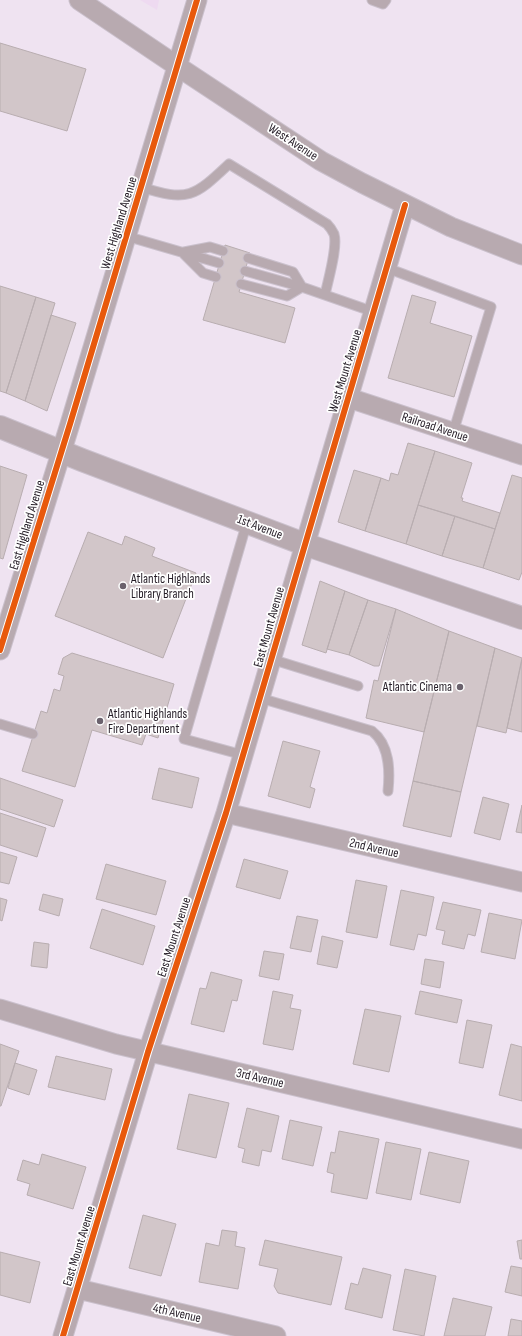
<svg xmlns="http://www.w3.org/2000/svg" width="522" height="1336" viewBox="0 0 522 1336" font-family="'Sofia Sans Condensed',sans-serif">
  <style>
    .built { fill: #eedaf1 }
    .building { fill: #d2c6c9; stroke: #b8adb0 }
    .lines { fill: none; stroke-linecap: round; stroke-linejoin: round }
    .service-casing { stroke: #cac0cc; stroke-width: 11 }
    .minor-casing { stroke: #cac0cc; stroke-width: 21 }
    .tertiary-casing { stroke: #cac0cc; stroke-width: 24 }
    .service { stroke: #b8aab0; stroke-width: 9 }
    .minor { stroke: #b8aab0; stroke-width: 19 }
    .tertiary { stroke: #b8aab0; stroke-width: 22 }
    .cycleway-casing { stroke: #fff; stroke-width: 8 }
    .cycleway { stroke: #e8590c; stroke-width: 6 }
    .poi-dot { fill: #6b626d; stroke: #fff; stroke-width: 1.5 }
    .labels { text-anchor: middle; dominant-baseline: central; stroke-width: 3.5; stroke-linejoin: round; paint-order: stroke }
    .street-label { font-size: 13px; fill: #241c26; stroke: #fff }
    .poi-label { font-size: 13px; fill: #241c26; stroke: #fff; text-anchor: start }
  </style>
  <rect width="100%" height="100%" fill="#efe3f1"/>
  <path class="built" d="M140,0h19l-2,10z"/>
  <path class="building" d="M0,43l86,26 -19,62 -67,-20z
    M225,245l25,8 -11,39 56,16 -10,35 -82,-23z
    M0,286l36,11 -30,96 -6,-2z
    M412,295l24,7 -6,21 42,13 -18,61 -66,-19z
    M36,297l19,6 -30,98 -19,-8z
    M51,315l25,8 -29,88 -22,-10z
    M408,443l27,8 -29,93 -41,-13 16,-53 8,3 2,-8 7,2z
    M435,451l37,12 -11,35h2l-1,3 38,12 -5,16 -77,-24z
    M0,466l27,9 -24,84 -3,-1z
    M354,470l27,8 -16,53 -27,-9z
    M512,475l10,3v94l-3,8 -36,-12z
    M418,505l37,11 -13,40 -36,-12z
    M455,516l40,13 -12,39 -41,-12z
    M88,532l34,13 3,-9 30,12 -3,8 44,17 -33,85 -108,-42z
    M320,581l25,10 -19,62 -24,-8z
    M345,591l23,9 -19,55 -22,-6z
    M368,600l28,9 -17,57h-5l-25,-11z
    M396,609l53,22 -25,101 -58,-14 8,-38 4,1z
    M449,631l46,17 -34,144 -48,-11 11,-49z
    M495,648l27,10 -16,75 -29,-7z
    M72,653l102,31 -16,54 -12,-4 -4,11 -50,-15 -17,57 -53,-16 19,-60 6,2 7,-24 6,2 4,-15 -6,-2 5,-16z
    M522,660v72l-15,-4z
    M283,741l37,10 -10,36 5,2 -5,19 -42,-12z
    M159,768l40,10 -7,30 -40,-9z
    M0,778l63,22 -9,27 -54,-18z
    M413,781l48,11 -10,45 -48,-11z
    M483,797l26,7 -9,36 -26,-7z
    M522,805v28l-6,-1z
    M0,813l46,15 -9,29 -37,-12z
    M0,852l17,5 -8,27 -9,-2z
    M244,859l44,12 -8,28 -44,-12z
    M106,864l60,17 -10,34 -60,-16z
    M356,880l31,6 -10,52 -31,-6z
    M401,890l33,7 -8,39 -8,-2 -4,16 -24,-5z
    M43,894l20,5 -4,17 -20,-6z
    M0,898l7,2 -5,21 -2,-1z
    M443,902l38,8 -6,26 -7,-2 -4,15 -22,-5 3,-13 -9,-2z
    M102,909l53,17 -12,39 -53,-17z
    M489,913l33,7 -7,39 -34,-7z
    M297,916l21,4 -7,32 -21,-4z
    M322,936l21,5 -6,27 -20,-4z
    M34,942l15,2 -2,24 -16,-2z
    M264,951l20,3 -5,26 -20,-4z
    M425,959l19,3 -4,26 -19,-4z
    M211,972l31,8 -5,21 -5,-1 -8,32 -33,-8 9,-36 6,1z
    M273,991l20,4 -3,13 11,2 -8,40 -30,-6z
    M420,991l42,9 -5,23 -42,-9z
    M365,1009l36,7 -12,56 -36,-8z
    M467,1020l25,5 -9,43 -24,-5z
    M0,1044l19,7 -18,55h-1z
    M511,1044l11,3v54l-23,-6z
    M56,1056l56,13 -7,31 -57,-13z
    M15,1063l22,7 -8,25 -21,-7z
    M189,1094l40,9 -13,55 -39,-9z
    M247,1108l32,8 -8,36 -9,-2 -3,16 -17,-4 3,-13 -7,-2z
    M290,1120l32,7 -9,39 -31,-7z
    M339,1131l40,8 -12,60 -36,-7 3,-18 -7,-2 4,-20 4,1z
    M386,1142l35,7 -10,51 -35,-7z
    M429,1152l40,9 -9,42 -40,-9z
    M42,1154l44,13 -13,42 -46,-14 3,-11 -13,-4 6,-20 16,5z
    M143,1215l33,9 -15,52 -32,-8z
    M222,1230l15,2 -2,14 10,2 -7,41 -39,-7 7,-39 13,3z
    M265,1240l77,17 -11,48 -53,-12 -4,-7 4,-17 -19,-4z
    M522,1240v19h-2l-3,-18z
    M0,1252l40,10 -10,41 -30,-8z
    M511,1266l11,2v28l-17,-4z
    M363,1268l28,7 -9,43 -37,-9 6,-26 7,2z
    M405,1269l31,7 -12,60 -31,-6z
    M453,1298l39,9 -7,29h-41z
    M511,1319l11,2v15h-14z"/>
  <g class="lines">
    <defs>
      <path id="service" d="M372,0l11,4 3,-4
        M141,187c47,15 53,10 88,-23l98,60c3,3 5,6 7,10 4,13 -6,46 -9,61
        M126,236l93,27
        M184,252l26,-5 13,4
        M184,254l19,19 13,4
        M248,258l45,14 9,15
        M387,268l104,39 -38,126
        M245,271l57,16 72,25
        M241,284l46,12 15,-9
        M271,659l87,27
        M260,698l112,33c18,14 18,40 16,60
        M0,724l33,10
        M243,755l-59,-16 63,-217"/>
      <path id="minor" d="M79,0l98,66 144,95 41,22 89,44 71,28
        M349,398l173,57
        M0,650l70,-226 127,-424
        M226,813l296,69
        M0,1009l116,35 406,95
        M78,1289l198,47
        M63,1336l85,-284 78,-239 179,-608"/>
      <path id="tertiary" d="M0,427l82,33 222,84 218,74"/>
    </defs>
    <use href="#service" class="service-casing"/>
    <use href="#minor" class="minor-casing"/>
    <use href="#tertiary" class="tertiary-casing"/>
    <use href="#service" class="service"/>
    <use href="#minor" class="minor"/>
    <use href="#tertiary" class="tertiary"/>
    <defs>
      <path id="cycleway" d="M0,650l70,-226 127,-424
        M63,1336l85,-284 78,-239 179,-608"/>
    </defs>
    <use href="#cycleway" class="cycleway-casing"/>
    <use href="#cycleway" class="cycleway"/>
  </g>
  <g class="poi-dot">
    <circle cx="123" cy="586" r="4"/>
    <circle cx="460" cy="687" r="4"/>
    <circle cx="100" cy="721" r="4"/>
  </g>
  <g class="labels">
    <g class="street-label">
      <text transform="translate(293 142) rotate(33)">West Avenue</text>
      <text transform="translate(119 223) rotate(-73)">West Highland Avenue</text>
      <text transform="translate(345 371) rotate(-73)">West Mount Avenue</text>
      <text transform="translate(435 427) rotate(18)">Railroad Avenue</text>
      <text transform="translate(27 525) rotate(-73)">East Highland Avenue</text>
      <text transform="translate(260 527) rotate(21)">1st Avenue</text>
      <text transform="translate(269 627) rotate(-74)">East Mount Avenue</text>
      <text transform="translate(374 848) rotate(13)">2nd Avenue</text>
      <text transform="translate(174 937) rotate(-72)">East Mount Avenue</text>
      <text transform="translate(260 1078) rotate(13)">3rd Avenue</text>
      <text transform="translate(79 1246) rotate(-73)">East Mount Avenue</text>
      <text transform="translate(177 1313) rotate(13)">4th Avenue</text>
    </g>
    <g class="poi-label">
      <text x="131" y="579">Atlantic Highlands<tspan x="131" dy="15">Library Branch</tspan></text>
      <text x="452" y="687" text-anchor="end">Atlantic Cinema</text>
      <text x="108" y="714">Atlantic Highlands<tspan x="108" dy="15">Fire Department</tspan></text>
    </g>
  </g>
</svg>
